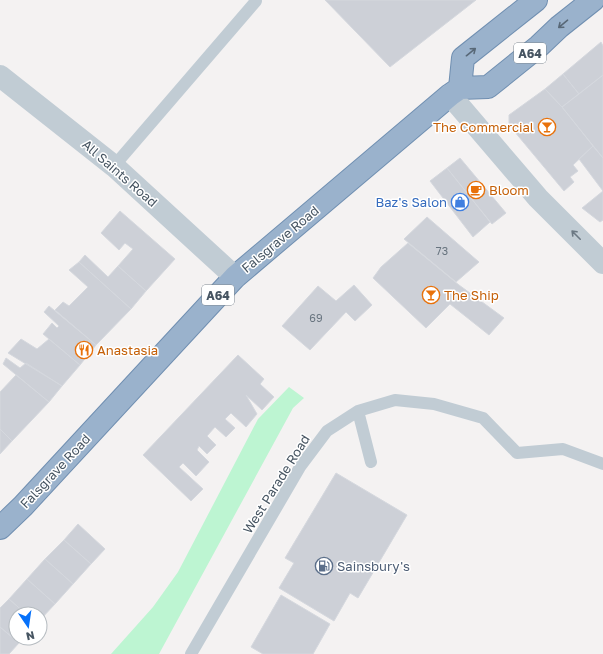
<svg xmlns="http://www.w3.org/2000/svg" width="603" height="654" viewBox="0 0 603 654" font-family="'Golos Text',sans-serif">
  <style>
    .green { fill: #bdf5d2 }
    .building { fill: #cdd0d7; stroke: #d5d8de }
    .lines { fill: none; stroke-linecap: round; stroke-linejoin: round }
    .trunk-casing { stroke: #708fb1; stroke-width: 24 }
    .service { stroke: #c1ccd4; stroke-width: 12 }
    .minor { stroke: #c1ccd4; stroke-width: 22 }
    .trunk { stroke: #9ab2cc; stroke-width: 22 }
    .oneway { stroke: #586877 }
    .oneway2 { stroke: #6c7984 }
    .labels { text-anchor: middle; dominant-baseline: central; stroke-width: 3; stroke-linejoin: round; paint-order: stroke }
    .number-label { font-size: 11px; fill: #68747f }
    .shield { fill: #fff; stroke: #7e8891; stroke-width: 1 }
    .shield-label { font-size: 12px; font-weight: bold; fill: #475562 }
    .food-label { font-size: 13px; fill: #c56008; stroke: #fff; text-anchor: start }
    .street-label { font-size: 13px; fill: #475562; stroke: #fff }
    .shop-label { font-size: 13px; fill: #366cbe; stroke: #fff; text-anchor: end }
    .service-label { font-size: 13px; fill: #4e5e75; stroke: #fff; text-anchor: start }
  </style>
  <rect width="100%" height="100%" fill="#f4f2f2"/>
  <path class="green" d="M289,387l15,11 -11,10 -134,246h-48l42,-47 25,-35 80,-153z"/>
  <path class="building" d="M325,0h151l-86,67z
    M601,42l2,4v29l-24,19 -16,-20z
    M563,74l16,20 -17,13 -17,-18z
    M603,75v83l-41,-51z
    M545,89l17,18 31,39 -20,19 5,6 -8,6 4,5 -10,9 -55,-66v-10z
    M593,146l10,12v62l-3,2 -18,-14 21,-17 -24,-32z
    M460,158l46,55 -14,11 -45,-56z
    M447,168l43,54 -17,15 -43,-56z
    M120,211l55,48 -29,32 -28,-25 15,-17 -8,-6 -6,7 -18,-17z
    M427,217l52,45 -23,20 -52,-43z
    M408,243l51,42 45,33 -15,17 -39,-31 -24,24 -53,-50 8,-11z
    M85,255l23,22 10,-11 28,25 -15,18 -52,-47z
    M79,262l52,47 -35,36 -41,-35 8,-8 6,4 19,-19 -19,-17z
    M354,285l18,20 -17,16 -9,-9 -36,38 -28,-24 36,-40 18,15z
    M49,306l47,39 -16,20 -37,-31 9,-11 5,5 2,-2 -15,-14z
    M21,339l16,10 12,-10 31,26 -18,21 -54,-33z
    M238,355l26,24 -4,5 14,13 -12,13 -16,-15 11,19 -11,13 -15,-14 -6,6 10,9 -9,9 -11,-10 -8,9 9,9 -9,9 -8,-8 -2,4 12,12 -13,14 -13,-13 -4,4 24,22 -12,12 -48,-46z
    M6,358l14,10 6,-5 36,23 -13,16 -46,-38z
    M16,375l33,27 -37,39 -12,-12v-37z
    M0,429l12,12 -12,13z
    M336,473l71,42 -49,83 -8,-5 -16,28 -55,-33 15,-25 -9,-5z
    M78,524l27,25 -14,15 -27,-24z
    M64,540l27,24 -18,20 -28,-25z
    M45,559l28,25 -18,20 -28,-25z
    M27,579l28,25 -15,16v-6h-14l-17,-15z
    M281,595l49,29 -17,30h-50l-12,-7z
    M9,599l17,15h-10v24h8l-5,5 -19,-16v-19z
    M0,627l19,16 -10,11h-9z"/>
  <g class="lines">
    <defs>
      <path id="trunk" d="M460,88l3,-30 73,-58
        M0,528l23,-22 212,-229 215,-182 10,-7 28,-1 51,-41 20,-19 34,-27"/>
    </defs>
    <use href="#trunk" class="trunk-casing"/>
    <path class="service" d="M114,166l142,-165
      M358,411l13,51
      M191,654l109,-187 27,-36 31,-20 37,-11 39,4 49,14 34,35 46,-4 40,15"/>
    <path class="minor" d="M0,76l114,90 121,111
      M450,95l88,103 65,65"/>
    <use href="#trunk" class="trunk"/>
  </g>
  <defs><path id="oneway-shaft" d="M-6 0H5M1.5-3L5.5 0L1.5 3" fill="none" stroke-width="1.6" stroke-linecap="round" stroke-linejoin="round"/></defs>
  <g class="oneway">
    <use href="#oneway-shaft" transform="translate(563 24) rotate(140)"/>
    <use href="#oneway-shaft" transform="translate(471 52) rotate(-39)"/>
  </g>
  <use class="oneway2" href="#oneway-shaft" transform="translate(576 235) rotate(-135)"/>
  <defs>
    <symbol id="bar-ring" viewBox="-11 -11 22 22"><circle r="9.5" fill="#fff" stroke="#e8710a" stroke-width="1.5"/><path d="M-6-5H6L.8 .8V4.5H3.5V6h-7V4.5H-.8V.8Z" fill="#e8710a"/></symbol>
    <symbol id="cafe-ring" viewBox="-11 -11 22 22"><circle r="9.5" fill="#fff" stroke="#e8710a" stroke-width="1.5"/><path d="M-5.5-4.5H6V0H3Q3 3.5 0 3.5H-2.5Q-5.5 3.5-5.5 0ZM3-3.2v2h1.7v-2ZM-6 4.5H4V6H-6Z" fill="#e8710a"/></symbol>
    <symbol id="shop-ring" viewBox="-11 -11 22 22"><circle r="9.5" fill="#fff" stroke="#3f7fe0" stroke-width="1.5"/><path d="M-5-2.5h2.3a2.7 3.5 0 0 1 5.4 0H5L5.5 6h-11ZM-1.5-2.5h3a1.5 2.3 0 0 0-3 0Z" fill="#3f7fe0"/></symbol>
    <symbol id="restaurant-ring" viewBox="-11 -11 22 22"><circle r="9.5" fill="#fff" stroke="#e8710a" stroke-width="1.5"/><path d="M-5-6h1v4h1v-4h1v4h1v-4h1v5L-1.5 .5V6h-2V.5L-5-1ZM5-6V6H3V1.5H1.5Q1.5-4 5-6Z" fill="#e8710a"/></symbol>
    <symbol id="fuel-ring" viewBox="-11 -11 22 22"><circle r="9.5" fill="#fff" stroke="#5c6f8a" stroke-width="1.5"/><path d="M-5.5-6h7V0h2V4h1.3V-2.5L3-4.5l.8-.8L6-3V5H2.5V1h-1V6h-7ZM-4.2-4.7v3.2H.2V-4.7Z" fill="#5c6f8a"/></symbol>
  </defs>
  <g fill-rule="evenodd">
    <use href="#bar-ring" x="537" y="117" width="20" height="20"/>
    <use href="#cafe-ring" x="466" y="180" width="20" height="20"/>
    <use href="#shop-ring" x="450" y="192" width="20" height="20"/>
    <use href="#bar-ring" x="421" y="285" width="20" height="20"/>
    <use href="#restaurant-ring" x="74" y="340" width="20" height="20"/>
    <use href="#fuel-ring" x="314" y="556" width="20" height="20"/>
  </g>
  <g class="labels">
    <g class="number-label">
      <text x="442" y="250">73</text>
      <text x="316" y="317">69</text>
    </g>
    <g class="shield">
      <rect x="514" y="43" width="32" height="20" rx="3"/>
      <rect x="202" y="285" width="32" height="20" rx="3"/>
    </g>
    <g class="shield-label">
      <text x="530" y="53">A64</text>
      <text x="218" y="295">A64</text>
    </g>
    <g class="food-label">
      <text x="534" y="127" text-anchor="end">The Commercial</text>
      <text x="489" y="190">Bloom</text>
      <text x="444" y="295">The Ship</text>
      <text x="97" y="350">Anastasia</text>
    </g>
    <g class="street-label">
      <text transform="translate(120 173) rotate(41)">All Saints Road</text>
      <text transform="translate(280 239) rotate(-40)">Falsgrave Road</text>
      <text transform="translate(55 471) rotate(-47)">Falsgrave Road</text>
      <text transform="translate(276 484) rotate(-58)">West Parade Road</text>
    </g>
    <g class="shop-label">
      <text x="447" y="202">Baz's Salon</text>
    </g>
    <g class="service-label">
      <text x="337" y="566">Sainsbury's</text>
    </g>
  </g>
  <g transform="translate(28 626) rotate(167)"><circle r="19" fill="#ffffff" stroke="#b5bbc0"/>
  <path d="M0-3L7 15L0 10L-7 15Z" fill="#0671fa"/>
  <text y="-6" font-size="11" font-weight="bold" text-anchor="middle" fill="#475562">N</text>
  </g>
</svg>
